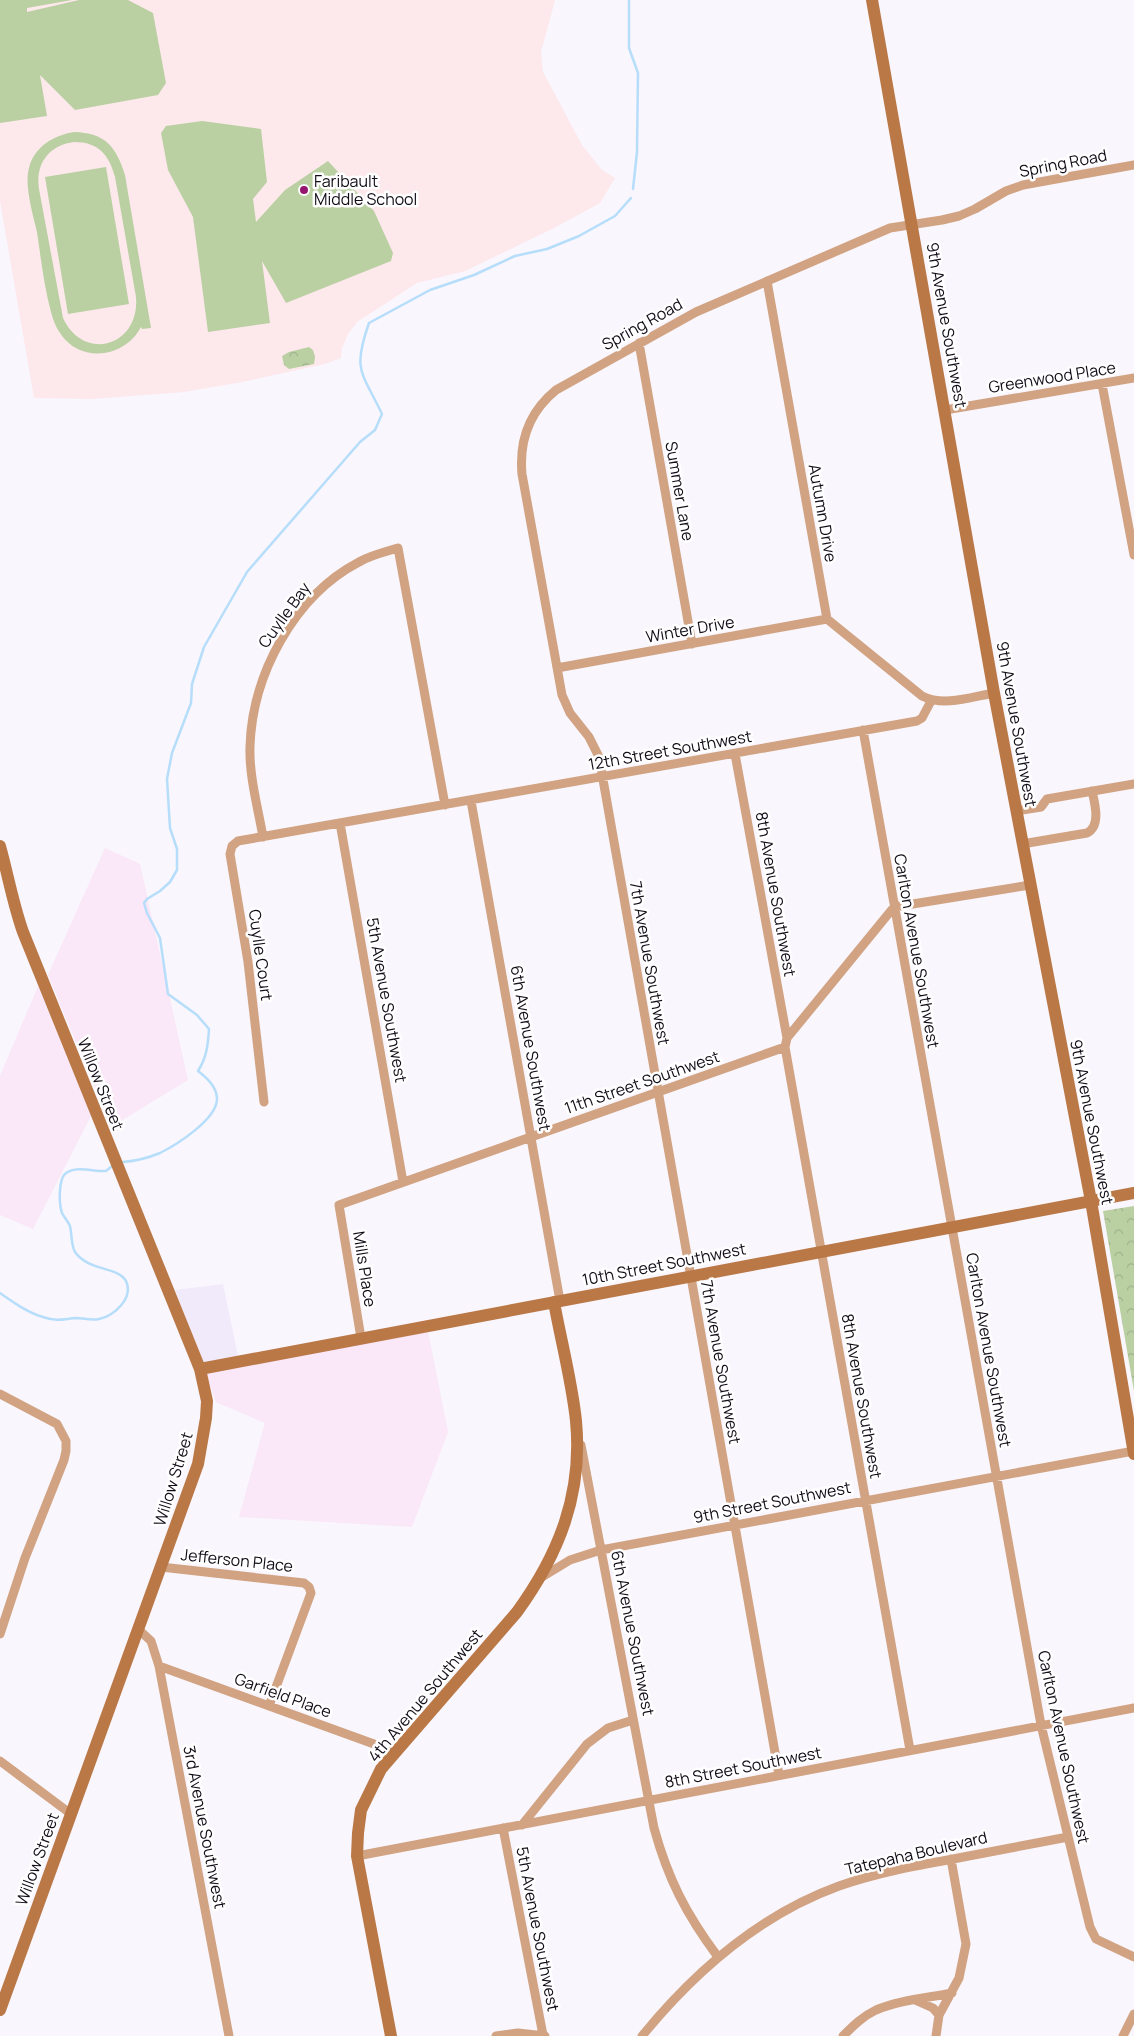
<svg xmlns="http://www.w3.org/2000/svg" width="1134" height="2036" viewBox="0 0 1134 2036" font-family="Manrope,sans-serif">
  <style>
    .built { fill: #f1eafa }
    .industrial { fill: #fae7f8 }
    .education { fill: #fde8eb }
    .grass { fill: #bad0a3; fill-rule: evenodd }
    .park { fill: url(#park-crowns) }
    .lines { fill: none; stroke-linecap: round; stroke-linejoin: round }
    .stream { stroke: #b6defa; stroke-width: 2.5 }
    .street { stroke: #d1a383; stroke-width: 9 }
    .secondary { stroke: #bb7847; stroke-width: 12 }
    .poi-dot { fill: #96156e; stroke: #fff; stroke-width: 2 }
    .labels { text-anchor: middle; dominant-baseline: central; stroke-width: 5; stroke-linejoin: round; paint-order: stroke }
    .street-label { font-size: 16px; fill: #110c16; stroke: #fff }
    .poi-label { font-size: 16px; fill: #110c16; stroke: #fff; text-anchor: start }
  </style>
  <defs>
    <pattern id="park-crowns" width="20" height="18" patternUnits="userSpaceOnUse" patternTransform="scale(1.25)"><rect width="20" height="18" fill="#bad0a3"/><path d="M2 6a3 3 0 1 1 6 0M12 15a3 3 0 1 1 6 0" fill="none" stroke="#9fb18c"/></pattern>
  </defs>
  <rect width="100%" height="100%" fill="#f9f6fd"/>
  <path class="built" d="M223,1284l15,72 -36,7 -27,-73z"/>
  <path class="industrial" d="M105,848l35,16 48,216 -77,47 -63,-152z
    M38,986l53,130 -58,113 -33,-14v-139z
    M426,1321l22,111 -36,95 -173,-10 26,-94 -49,-21 -14,-39z"/>
  <path class="education" d="M0,0h555l-14,52 2,20 39,73 20,25 13,8 -15,25 -46,25 -89,43 -48,12 -60,39 -9,12 -6,14 -1,10 -16,6 -88,19 -53,9 -92,7 -58,-1 -34,-197z"/>
  <path class="grass" d="M0,0h72l-45,8v4l52,-12h49l25,13 13,70 -8,12 -83,15 -35,-35 7,41 -47,7z
    M202,121l59,8 6,53 -14,17 3,23 29,-32 43,-29 46,50 19,42 -2,8 -105,42 -24,-42 8,62 -62,9 -15,-115 -25,-47 -7,-37 5,-7z
    M74,132c31,1 42,14 51,43l26,153 -9,1 -1,-2c-16,31 -61,37 -81,6 -5,-7 -7,-14 -9,-21 -7,-26 -10,-53 -14,-80 -4,-17 -13,-47 -8,-64 5,-21 25,-33 45,-36zM74,142c25,0 35,13 41,35l21,120c4,49 -52,66 -73,21l-24,-129c-4,-25 10,-44 35,-47z
    M106,167l23,137 -61,10 -23,-137z"/>
  <path class="park" d="M309,347l4,3 2,7 -1,7 -25,5 -5,-4 -2,-9 7,-4z
    M1134,1206v185l-31,-180z"/>
  <g class="lines">
    <path class="stream" d="M629,0v48l9,25 -1,79 -4,37
      M123,1162c12,-1 25,-4 37,-9 16,-8 58,-34 57,-55 -1,-12 -10,-20 -19,-27 9,-14 10,-27 11,-42l-12,-14 -29,-21 -8,-56 -13,-25 -3,-10 3,-4 13,-8 10,-9 7,-12v-21l-7,-21 -3,-49 5,-26 19,-50 1,-19 12,-37 43,-75 93,-107 20,-23 15,-12 7,-16c-20,-42 -30,-43 -13,-91l61,-33 44,-15 41,-19 32,-7 32,-13 36,-20 16,-18
      M0,1293c13,9 28,20 43,24 15,5 20,2 33,1 8,0 15,3 23,1 15,-3 35,-21 27,-38 -7,-14 -38,-10 -51,-29 -4,-7 -3,-18 -5,-26 -2,-5 -6,-9 -8,-13 -3,-9 -4,-34 4,-40 11,-8 28,-1 40,-2l6,-5"/>
    <path class="street" d="M767,281l60,338 95,77c22,11 49,1 72,-3
      M639,343l53,301
      M1102,384l32,171
      M945,410l189,-32
      M557,668l270,-49
      M863,730l178,995 49,202 6,12 38,18
      M735,754l52,284 -2,9 125,703
      M471,801l89,500
      M1016,811l25,-4 6,-8 87,-15
      M340,823l63,359
      M263,837c-5,-29 -14,-61 -13,-90 2,-72 44,-151 109,-185 12,-7 26,-10 39,-14l47,257
      M1022,844l65,-11c14,-7 8,-29 5,-42
      M787,1038l107,-131 136,-22
      M264,1102l-16,-140 -18,-108 2,-8 6,-5 679,-120 5,-3 9,-17
      M361,1338l-22,-133 446,-158
      M0,1394l57,30 9,17v10l-2,9 -39,98 -25,76
      M581,1445l73,383c14,51 32,86 64,129
      M161,1567l143,16 5,4 2,6 -42,113
      M542,1577l28,-17 31,-10 533,-99
      M138,1629l13,12 8,25 70,370
      M159,1666l237,86
      M0,1761l71,53
      M779,1775l-180,-1018 -10,-20 -19,-24 -8,-18 -40,-221c-3,-34 7,-62 34,-84l140,-78 194,-84 52,-8 17,-4 16,-7 31,-18 17,-6 111,-20
      M522,1825l65,-81 21,-16 25,-8
      M503,1828l40,207
      M357,1856l777,-148
      M915,2000l18,8 6,7
      M496,2036l22,-3 27,3
      M642,2036c53,-65 117,-121 197,-150 37,-13 75,-20 114,-27 38,-7 77,-15 115,-22
      M843,2036c10,-10 20,-20 33,-26 23,-10 51,-12 76,-17
      M936,2036l3,-21 20,-37 7,-34 -15,-85
      M1123,2036l11,-22"/>
    <path class="secondary" d="M872,0l122,693 97,508 43,253
      M0,846c8,29 13,58 23,86l177,437 7,32 -1,17 -8,46 -198,546
      M200,1369l934,-176
      M391,2036l-34,-180 1,-23 3,-23 20,-41 136,-157c42,-58 66,-118 59,-191 -4,-39 -15,-80 -22,-119"/>
  </g>
  <circle class="poi-dot" cx="304" cy="190" r="5"/>
  <g class="labels">
    <g class="street-label">
      <text transform="translate(1063 163) rotate(-11)">Spring Road</text>
      <text transform="translate(642 324) rotate(-29)">Spring Road</text>
      <text transform="translate(947 325) rotate(80)">9th Avenue Southwest</text>
      <text transform="translate(1052 377) rotate(-9)">Greenwood Place</text>
      <text transform="translate(680 491) rotate(80)">Summer Lane</text>
      <text transform="translate(823 513) rotate(80)">Autumn Drive</text>
      <text transform="translate(284 615) rotate(-54)">Cuylle Bay</text>
      <text transform="translate(690 629) rotate(-10)">Winter Drive</text>
      <text transform="translate(1017 724) rotate(80)">9th Avenue Southwest</text>
      <text transform="translate(670 750) rotate(-10)">12th Street Southwest</text>
      <text transform="translate(776 894) rotate(80)">8th Avenue Southwest</text>
      <text transform="translate(917 951) rotate(80)">Carlton Avenue Southwest</text>
      <text transform="translate(261 955) rotate(82)">Cuylle Court</text>
      <text transform="translate(650 963) rotate(80)">7th Avenue Southwest</text>
      <text transform="translate(387 1000) rotate(80)">5th Avenue Southwest</text>
      <text transform="translate(531 1048) rotate(80)">6th Avenue Southwest</text>
      <text transform="translate(642 1082) rotate(-19)">11th Street Southwest</text>
      <text transform="translate(101 1084) rotate(68)">Willow Street</text>
      <text transform="translate(1092 1122) rotate(79)">9th Avenue Southwest</text>
      <text transform="translate(664 1264) rotate(-11)">10th Street Southwest</text>
      <text transform="translate(365 1269) rotate(81)">Mills Place</text>
      <text transform="translate(989 1350) rotate(80)">Carlton Avenue Southwest</text>
      <text transform="translate(721 1362) rotate(80)">7th Avenue Southwest</text>
      <text transform="translate(862 1396) rotate(80)">8th Avenue Southwest</text>
      <text transform="translate(173 1479) rotate(-73)">Willow Street</text>
      <text transform="translate(772 1502) rotate(-11)">9th Street Southwest</text>
      <text transform="translate(237 1560) rotate(6)">Jefferson Place</text>
      <text transform="translate(633 1633) rotate(79)">6th Avenue Southwest</text>
      <text transform="translate(283 1695) rotate(20)">Garfield Place</text>
      <text transform="translate(425 1695) rotate(-50)">4th Avenue Southwest</text>
      <text transform="translate(1064 1747) rotate(78)">Carlton Avenue Southwest</text>
      <text transform="translate(743 1767) rotate(-11)">8th Street Southwest</text>
      <text transform="translate(205 1827) rotate(79)">3rd Avenue Southwest</text>
      <text transform="translate(916 1853) rotate(-13)">Tatepaha Boulevard</text>
      <text transform="translate(37 1859) rotate(-70)">Willow Street</text>
      <text transform="translate(538 1929) rotate(79)">5th Avenue Southwest</text>
    </g>
    <g class="poi-label">
      <text x="314" y="181">Faribault<tspan x="314" dy="18">Middle School</tspan></text>
    </g>
  </g>
</svg>
